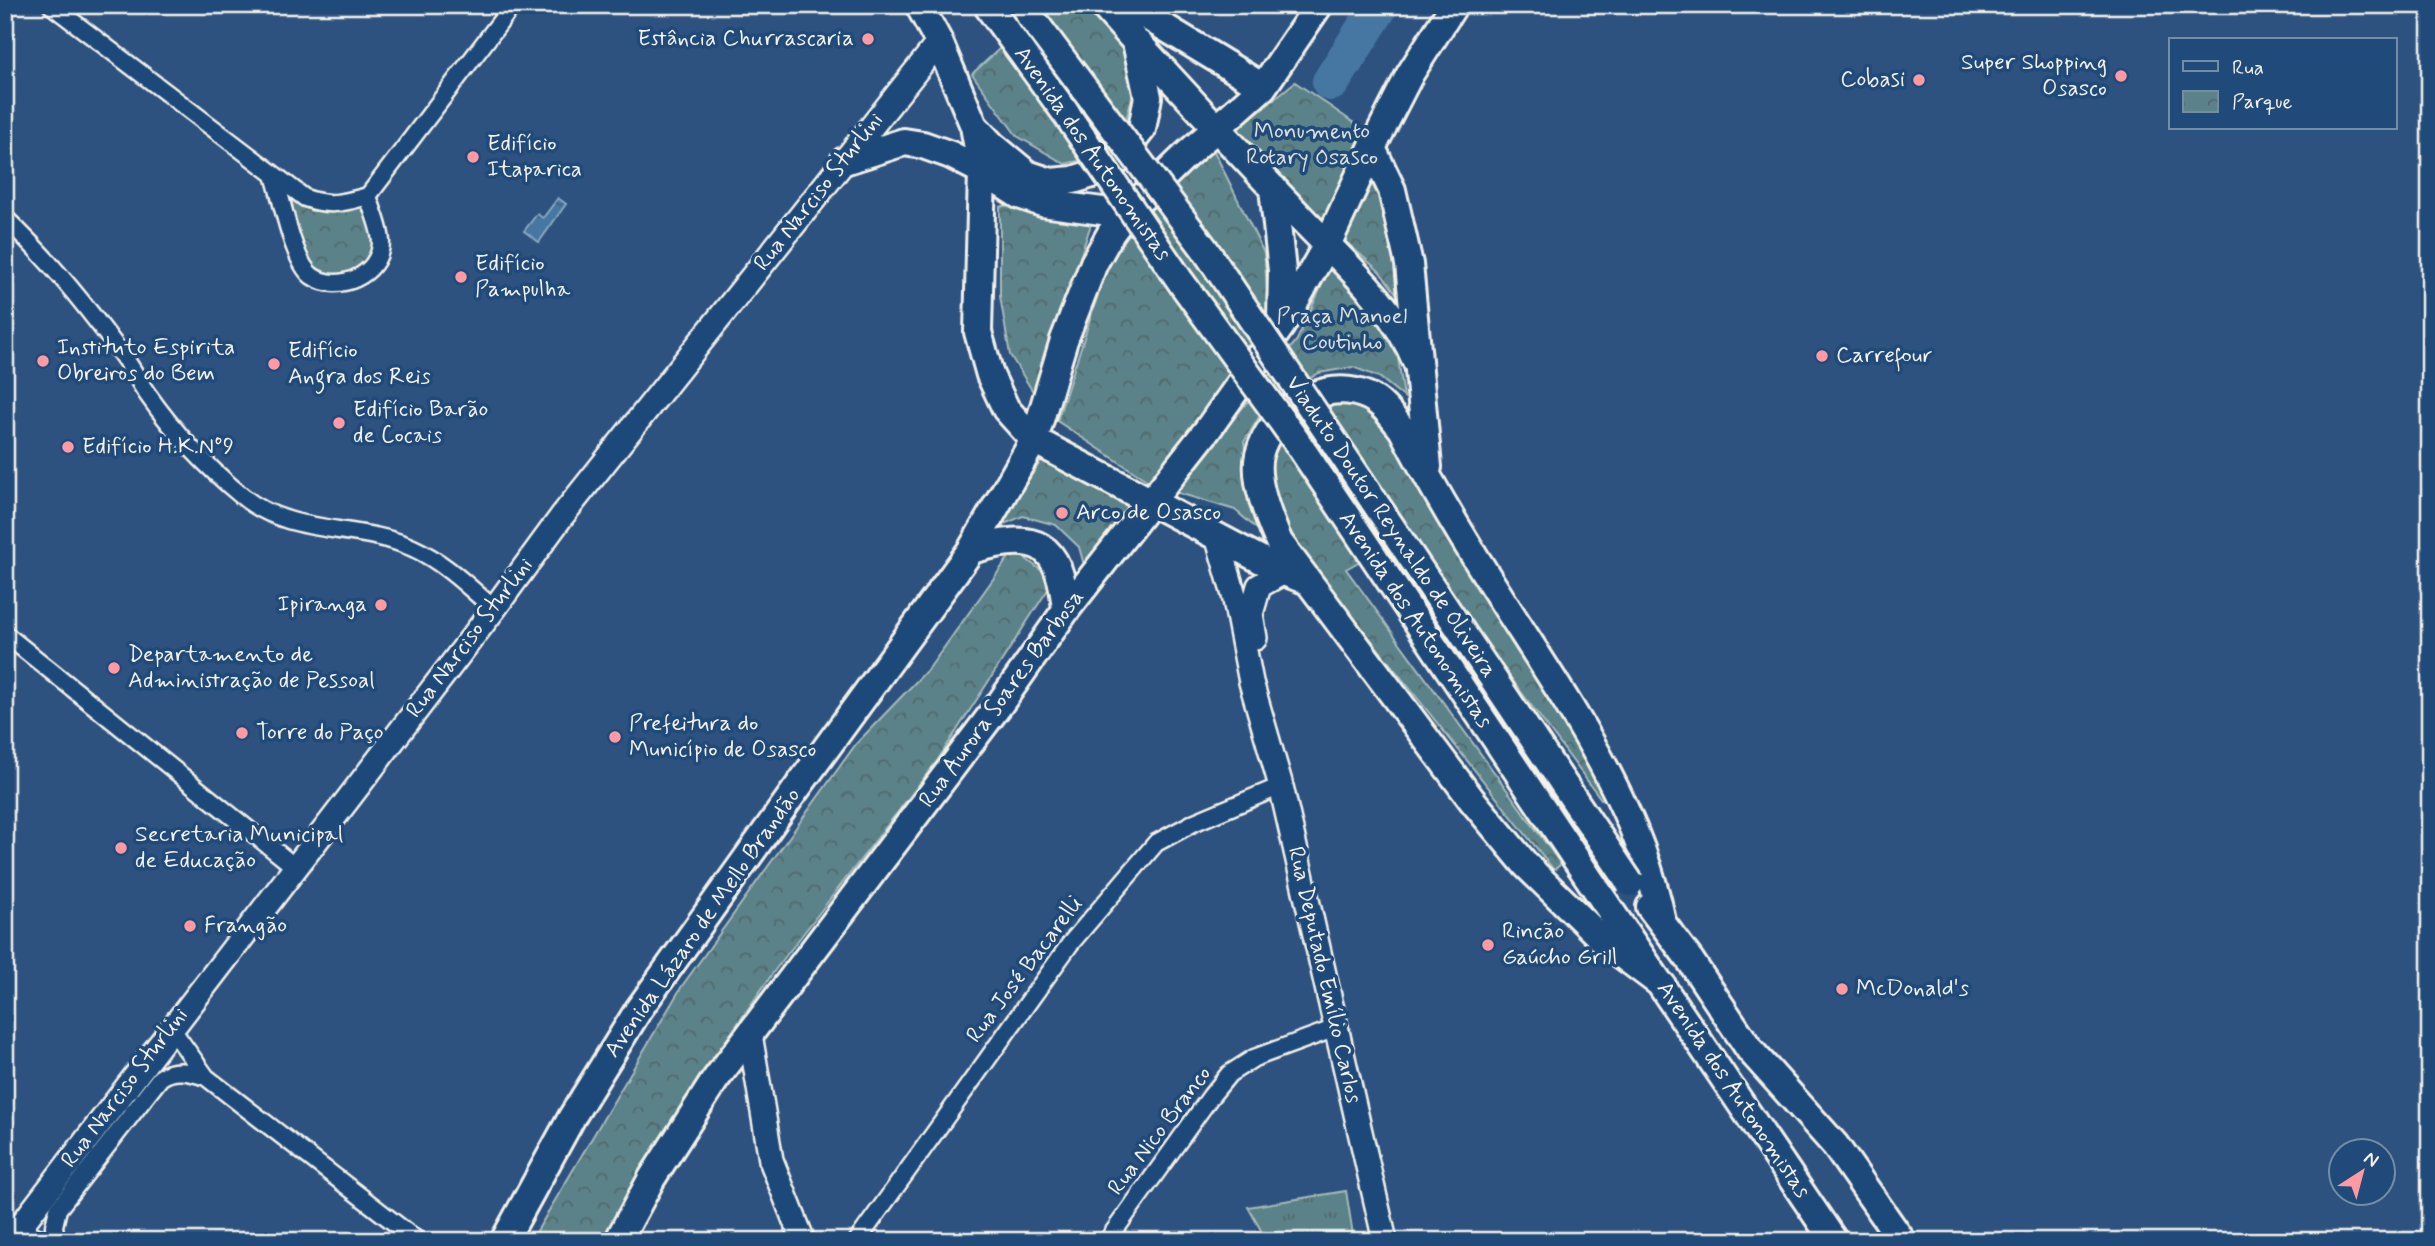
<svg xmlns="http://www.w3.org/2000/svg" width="2435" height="1246" viewBox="0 0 2435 1246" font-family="Mynerve,sans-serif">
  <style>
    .grass { fill: url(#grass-tufts); stroke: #a7bab8; stroke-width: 2 }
    .park { fill: url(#park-crowns); stroke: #a7bab8; stroke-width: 2 }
    .water { fill: url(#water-ripples); stroke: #8ba8be; stroke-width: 2 }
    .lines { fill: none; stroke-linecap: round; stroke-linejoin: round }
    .river { stroke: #4577a2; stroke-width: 38 }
    .street-casing { stroke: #f4f1e8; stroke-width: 21 }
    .secondary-casing { stroke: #f4f1e8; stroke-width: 28 }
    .primary-casing { stroke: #f4f1e8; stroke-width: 32 }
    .street { stroke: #1f4a7a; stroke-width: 16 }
    .secondary { stroke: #1f4a7a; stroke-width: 23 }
    .primary { stroke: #1f4a7a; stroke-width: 26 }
    .primary-bridge-casing { stroke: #f4f1e8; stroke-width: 32; stroke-linecap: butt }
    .primary-bridge { stroke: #1f4a7a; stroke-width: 26 }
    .poi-dot { fill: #ff9aa2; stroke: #1f4a7a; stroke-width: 2.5 }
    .labels { text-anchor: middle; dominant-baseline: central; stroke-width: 7; stroke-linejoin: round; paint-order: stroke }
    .poi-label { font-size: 23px; fill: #f4f1e8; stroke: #1f4a7a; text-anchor: start }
    .park-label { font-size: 23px; fill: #dde0da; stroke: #1f4a7a }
    .street-label { font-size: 23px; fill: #f4f1e8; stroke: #1f4a7a }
  </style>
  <defs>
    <pattern id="grass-tufts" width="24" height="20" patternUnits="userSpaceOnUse" patternTransform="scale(1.75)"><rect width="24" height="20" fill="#5a8288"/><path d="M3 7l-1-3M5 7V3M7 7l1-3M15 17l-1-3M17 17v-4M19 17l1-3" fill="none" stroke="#52686a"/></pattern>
    <pattern id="park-crowns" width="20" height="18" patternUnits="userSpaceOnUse" patternTransform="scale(1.75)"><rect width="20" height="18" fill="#5a8288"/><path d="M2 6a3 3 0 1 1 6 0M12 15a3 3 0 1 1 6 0" fill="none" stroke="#52686a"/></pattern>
    <pattern id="water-ripples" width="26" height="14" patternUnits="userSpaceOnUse" patternTransform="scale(1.75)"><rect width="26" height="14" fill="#4577a2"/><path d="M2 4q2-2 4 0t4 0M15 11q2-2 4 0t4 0" fill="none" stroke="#476074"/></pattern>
  </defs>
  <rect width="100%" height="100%" fill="#2e5280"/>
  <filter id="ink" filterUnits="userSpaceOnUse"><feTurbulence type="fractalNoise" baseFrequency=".0143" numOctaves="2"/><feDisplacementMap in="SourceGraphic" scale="14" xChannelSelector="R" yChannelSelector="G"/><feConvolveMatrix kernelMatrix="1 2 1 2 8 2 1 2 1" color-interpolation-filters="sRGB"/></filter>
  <g filter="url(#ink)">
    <path class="grass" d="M1346,1191l8,50h-87l-19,-34z"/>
    <path class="park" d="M1047,5h42l40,42 4,46 -7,27 -23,35 -38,9 -48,-28 -45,-62z
      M1295,82l72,50 -44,88 -86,-91z
      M1214,151l50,102 6,68 -119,162 -94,-62 50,-154 30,-56z
      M1373,174l12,14 21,118 -27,-35 -35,-31z
      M291,196l20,15h35l21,-7c2,12 8,26 7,38 -5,37 -56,51 -71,14 -7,-18 -9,-41 -12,-60z
      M1018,202l45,11 28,11 -56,171 -25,-40 -10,-59v-89z
      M1331,265l63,67 10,65 -25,-20 -26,-10 -34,6 -52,31 -23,38 13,87 -22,-19 -60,-18 122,-152z
      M1351,394l44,31 83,161 130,210 -7,3 -196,-263 -59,33 215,295 -7,6 -263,-331 -12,-27 -9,-57 18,-33z
      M1044,456l98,47 -56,69 -7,-25 -23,-22 -33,-9 -24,10z
      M1014,550l40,30 -117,181 -162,209 -87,125 -84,146h-73l151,-255 174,-242 74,-77z"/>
    <path class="water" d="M558,198l8,6 -27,38 -15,-11 13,-17 6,4z"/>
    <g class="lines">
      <path class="river" d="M1331,82l49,-77"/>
      <defs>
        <path id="street" d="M51,5l254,193c26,9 37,5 63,-2l145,-191
          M274,175c8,24 19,87 38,101 26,18 68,-1 69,-33 0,-15 -9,-33 -13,-47
          M5,218c45,42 84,91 120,141 9,12 15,25 23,36 26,37 60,73 94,101 49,41 116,27 171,52 31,14 56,39 81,61
          M5,634l290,233
          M171,1028l35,49 212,164
          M8,1238l24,-3 19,6
          M56,1241l-2,-15 4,-17 102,-131c14,-11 31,-6 46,-1
          M857,1241l213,-297 86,-101 39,-21 86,-36
          M1107,1241l104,-145 18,-22 25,-16 82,-30"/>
        <path id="secondary" d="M1217,536l17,59 17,87 30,104 104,455
          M1255,638l-4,-24 8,-28 25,-14
          M750,1034l21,126 32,81
          M9,1241l485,-632 68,-93 377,-474"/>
        <path id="primary" d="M919,5l20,37 35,84 18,19 35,29 24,8 22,-2 38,-12 31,-39 6,-32 -12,-55 -33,-37
          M1128,5l135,82
          M1139,44c54,59 108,117 163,175 43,45 91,85 115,144
          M974,126l8,45 -4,161 12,43 16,34 28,31 250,132 21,8
          M1372,148l20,42 17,74 19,203
          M844,161l60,-19 19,3 28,10 31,16 37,24 23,8 83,11
          M1273,188l9,83 -1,50
          M971,550c65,-19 89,-9 95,60
          M1604,901l230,340
          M1650,907l40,53 60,90 85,95 67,96
          M1662,921c-26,-127 -104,-231 -172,-340 -31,-49 -61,-100 -88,-152 -10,-12 -20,-27 -34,-33 -44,-20 -98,15 -109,59 -6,25 10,64 20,87l193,258 54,65 80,78 56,42
          M504,1241l68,-124 67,-108 153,-214 179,-245 63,-110 30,-100 30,-77 17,-30 14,-19 60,-58 78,-69 56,-82
          M618,1241l34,-63 63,-98 284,-375 67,-95 142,-181 73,-103 46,-81 45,-97 38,-74 44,-69"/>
      </defs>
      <use href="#street" class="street-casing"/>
      <use href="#secondary" class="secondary-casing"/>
      <use href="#primary" class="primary-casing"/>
      <use href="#street" class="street"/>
      <use href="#secondary" class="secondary"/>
      <use href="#primary" class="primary"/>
      <defs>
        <path id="primary-bridge" d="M987,5l78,107 116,170 116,160 307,459
          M1030,16l174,232 426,635"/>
      </defs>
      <use href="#primary-bridge" class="primary-bridge-casing"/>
      <use href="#primary-bridge" class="primary-bridge"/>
    </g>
  </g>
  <g class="poi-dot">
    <circle cx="868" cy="39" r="7"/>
    <circle cx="2121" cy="76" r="7"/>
    <circle cx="1919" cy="80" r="7"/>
    <circle cx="473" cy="157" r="7"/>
    <circle cx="461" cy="277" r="7"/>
    <circle cx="1822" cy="356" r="7"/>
    <circle cx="43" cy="361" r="7"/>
    <circle cx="274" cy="364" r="7"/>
    <circle cx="339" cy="423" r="7"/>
    <circle cx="68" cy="447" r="7"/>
    <circle cx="1062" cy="513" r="7"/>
    <circle cx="381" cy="605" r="7"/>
    <circle cx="114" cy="668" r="7"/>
    <circle cx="242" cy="733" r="7"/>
    <circle cx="615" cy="737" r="7"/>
    <circle cx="121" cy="848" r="7"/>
    <circle cx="190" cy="926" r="7"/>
    <circle cx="1488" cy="945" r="7"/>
    <circle cx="1842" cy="989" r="7"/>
  </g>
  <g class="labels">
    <g class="poi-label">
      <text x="854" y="39" text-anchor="end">Estância Churrascaria</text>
      <text x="2107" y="63" text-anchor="end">Super Shopping<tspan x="2107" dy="26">Osasco</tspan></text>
      <text x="1905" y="80" text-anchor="end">Cobasi</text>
      <text x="487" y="144">Edifício<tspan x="487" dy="26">Itaparica</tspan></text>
      <text x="475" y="264">Edifício<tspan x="475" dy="26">Pampulha</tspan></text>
      <text x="57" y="348">Instituto Espirita<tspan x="57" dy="26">Obreiros do Bem</tspan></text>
      <text x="288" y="351">Edifício<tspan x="288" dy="26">Angra dos Reis</tspan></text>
      <text x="1836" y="356">Carrefour</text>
      <text x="353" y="410">Edifício Barão<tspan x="353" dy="26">de Cocais</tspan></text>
      <text x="82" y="447">Edifício H.K.Nº9</text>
      <text x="1076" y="513">Arco de Osasco</text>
      <text x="367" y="605" text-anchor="end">Ipiranga</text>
      <text x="128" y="655">Departamento de<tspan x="128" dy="26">Administração de Pessoal</tspan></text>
      <text x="629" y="724">Prefeitura do<tspan x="629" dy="26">Município de Osasco</tspan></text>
      <text x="256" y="733">Torre do Paço</text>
      <text x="135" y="835">Secretaria Municipal<tspan x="135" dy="26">de Educação</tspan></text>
      <text x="204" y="926">Frangão</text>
      <text x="1502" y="932">Rincão<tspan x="1502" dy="26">Gaúcho Grill</tspan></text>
      <text x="1856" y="989">McDonald's</text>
    </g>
    <g class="park-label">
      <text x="1312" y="132">Monumento<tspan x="1312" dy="26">Rotary Osasco</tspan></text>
      <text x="1342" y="317">Praça Manoel<tspan x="1342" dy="26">Coutinho</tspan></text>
    </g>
    <g class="street-label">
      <text transform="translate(1092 154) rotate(55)">Avenida dos Autonomistas</text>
      <text transform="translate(819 192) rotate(-52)">Rua Narciso Sturlini</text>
      <text transform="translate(1391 527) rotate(56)">Viaduto Doutor Reynaldo de Oliveira</text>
      <text transform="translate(1415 620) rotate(56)">Avenida dos Autonomistas</text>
      <text transform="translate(470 638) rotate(-53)">Rua Narciso Sturlini</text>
      <text transform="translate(1002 699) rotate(-54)">Rua Aurora Soares Barbosa</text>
      <text transform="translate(703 923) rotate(-55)">Avenida Lázaro de Mello Brandão</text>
      <text transform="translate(1025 970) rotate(-53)">Rua José Bacarelli</text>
      <text transform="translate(1324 975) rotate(77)">Rua Deputado Emílio Carlos</text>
      <text transform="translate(125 1088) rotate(-53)">Rua Narciso Sturlini</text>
      <text transform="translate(1733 1090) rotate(56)">Avenida dos Autonomistas</text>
      <text transform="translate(1160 1131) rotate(-53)">Rua Nico Branco</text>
    </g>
  </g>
  <rect width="2435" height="1246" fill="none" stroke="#1f4a7a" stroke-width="28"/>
  <rect x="14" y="14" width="2407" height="1218" fill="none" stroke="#f4f1e8" stroke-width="2.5" filter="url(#ink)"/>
  <rect x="2169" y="38" width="228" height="91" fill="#1f4a7a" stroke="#748da6" stroke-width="2"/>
  <rect x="2183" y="61" width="35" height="10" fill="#1f4a7a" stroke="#748da6" stroke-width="2"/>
  <text x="2232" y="74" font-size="21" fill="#f4f1e8">Rua</text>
  <rect x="2183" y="91" width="35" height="21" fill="url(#park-crowns)" stroke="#748da6" stroke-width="2"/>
  <text x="2232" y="108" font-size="21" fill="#f4f1e8">Parque</text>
  <g transform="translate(2362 1172) rotate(36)"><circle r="33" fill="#1f4a7a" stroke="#748da6" stroke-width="2"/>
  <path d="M0-5L12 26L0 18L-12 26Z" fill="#ff9aa2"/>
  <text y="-10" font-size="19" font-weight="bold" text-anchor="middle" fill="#f4f1e8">N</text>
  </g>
</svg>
